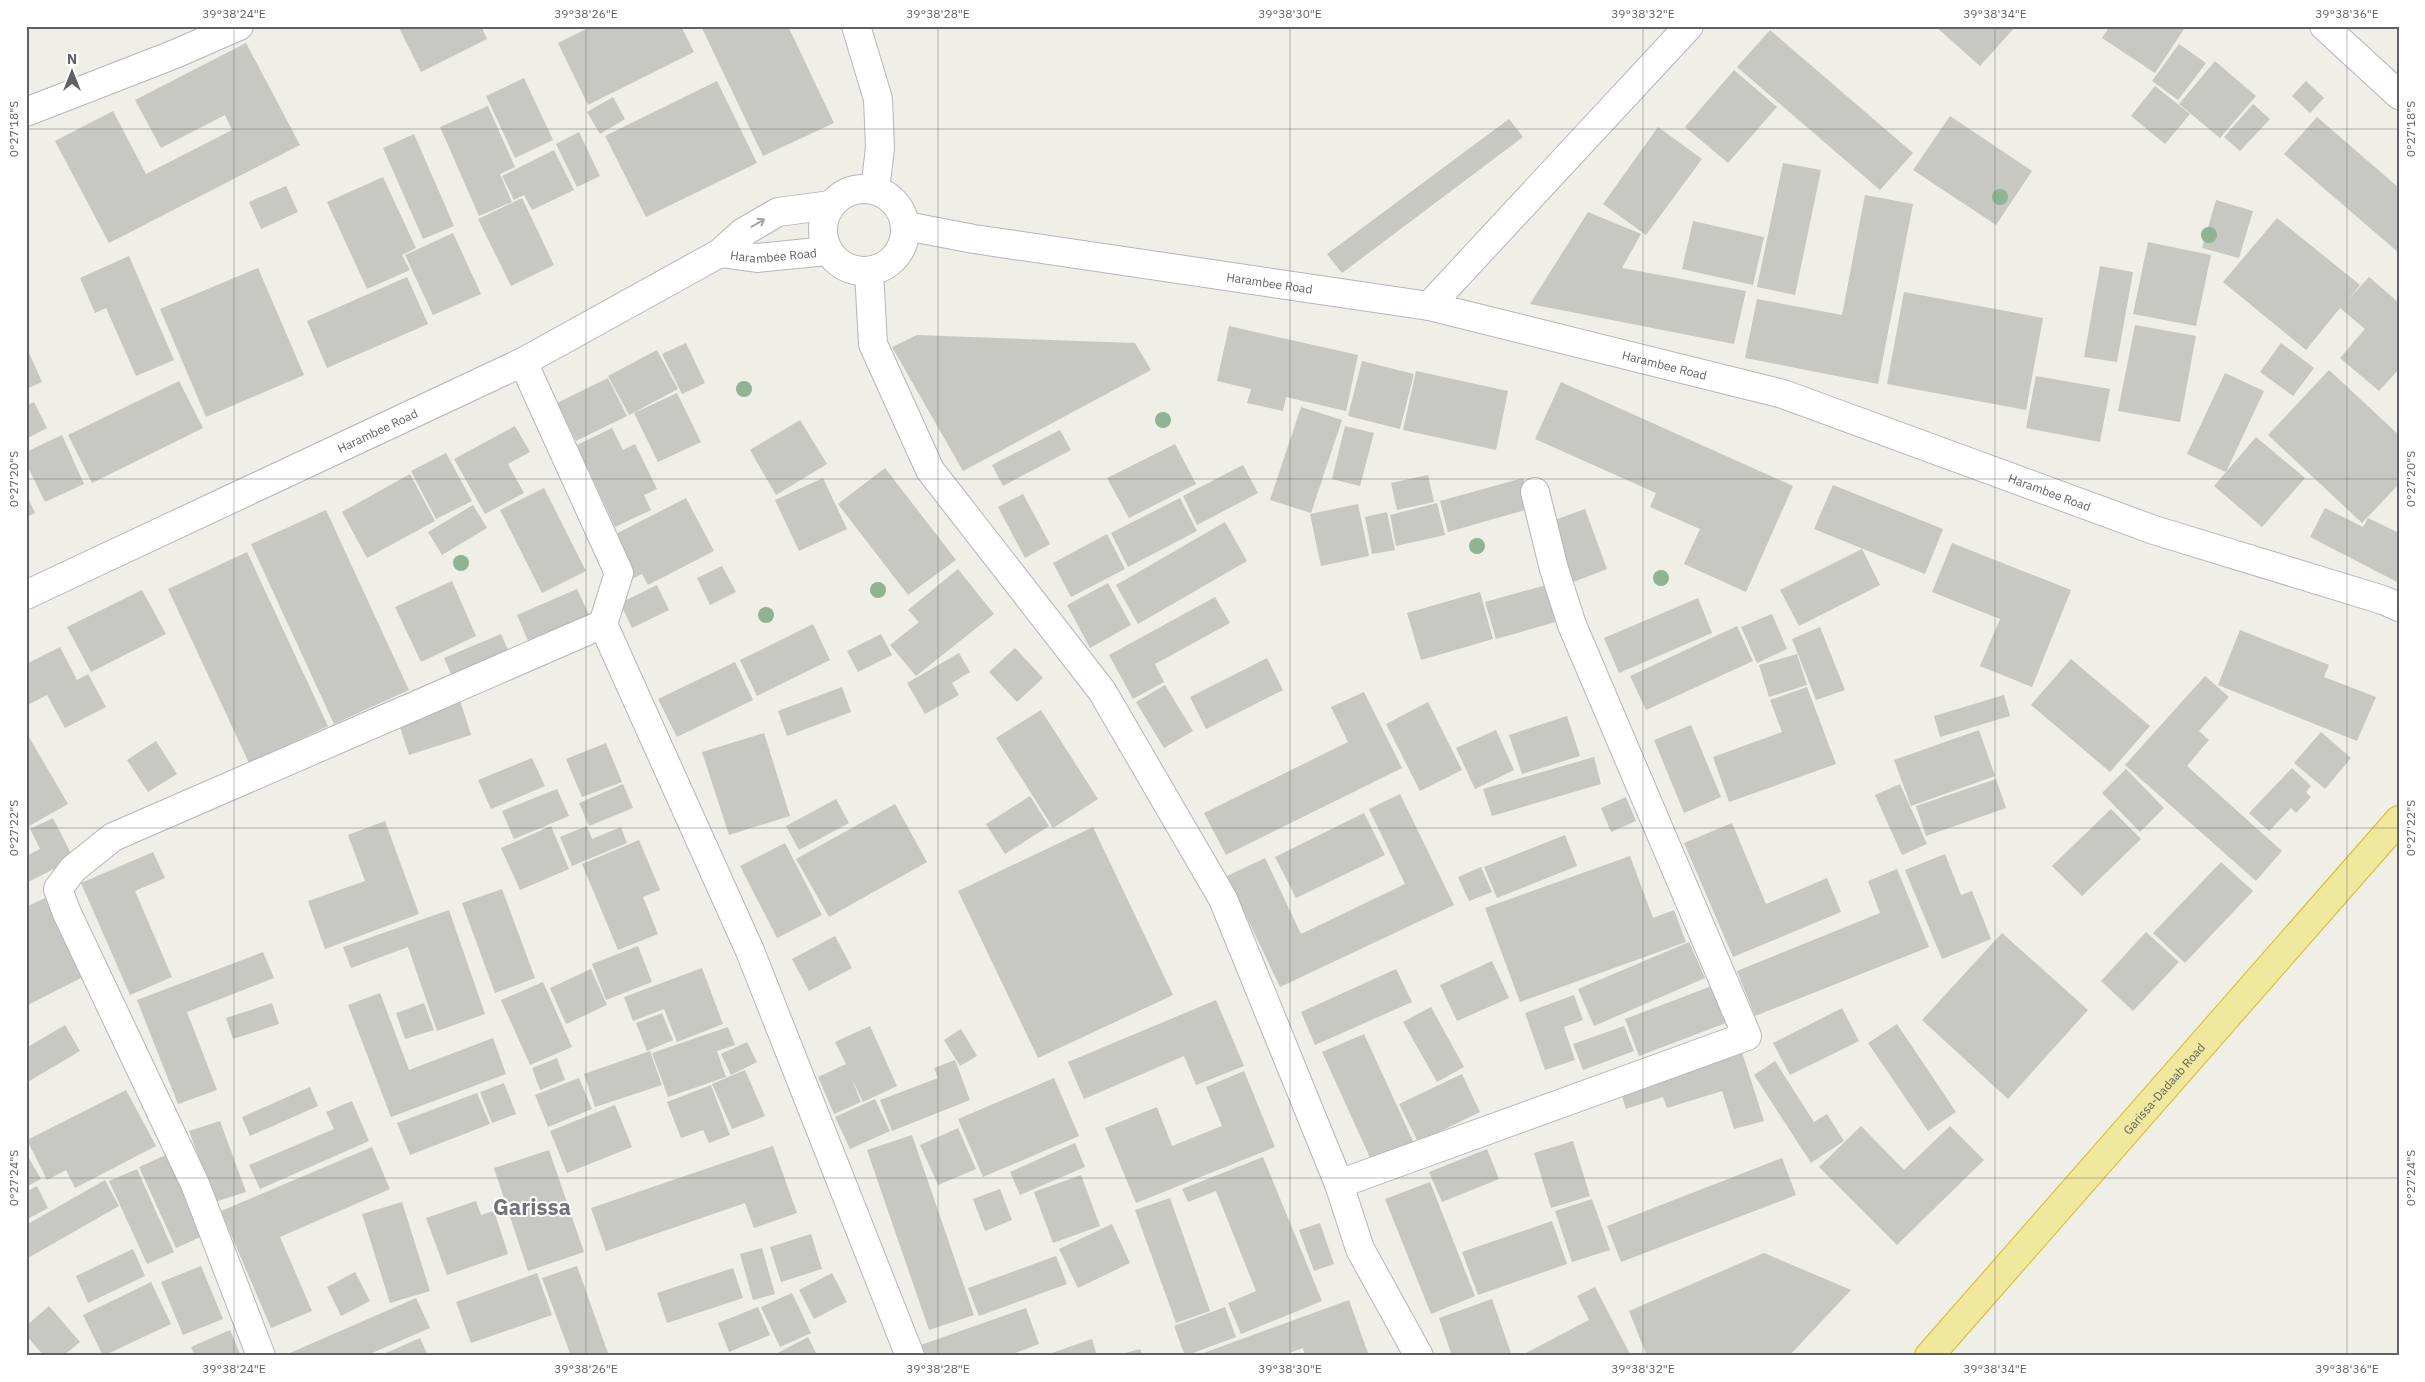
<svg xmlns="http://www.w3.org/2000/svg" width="2425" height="1382" viewBox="0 0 2425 1382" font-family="'IBM Plex Sans',sans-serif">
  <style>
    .building { fill: #c7c8c2 }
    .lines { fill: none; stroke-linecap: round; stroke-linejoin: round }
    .minor-casing { stroke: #b4b6ba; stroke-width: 30 }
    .highway-casing { stroke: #dabb1c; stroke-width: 30 }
    .minor { stroke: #fff; stroke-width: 28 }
    .highway { stroke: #f0e89c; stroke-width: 28 }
    .tree { fill: #8fb393 }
    .oneway { stroke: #9fa0a3 }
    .ticks { fill: none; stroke: #5f6165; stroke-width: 1; stroke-opacity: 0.45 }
    .labels { text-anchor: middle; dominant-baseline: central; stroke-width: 4; stroke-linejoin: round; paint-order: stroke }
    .street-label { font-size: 12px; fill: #5f6165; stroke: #fff }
    .town-label { font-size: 22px; font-weight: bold; fill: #707277; stroke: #fff }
    .neatline { fill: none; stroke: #5f6165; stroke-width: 2 }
    .ticks-label { font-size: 12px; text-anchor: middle; fill: #5f6165 }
  </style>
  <rect width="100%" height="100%" fill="#efeee7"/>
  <path class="building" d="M398,26h83l6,13 -66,33z
    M592,26h89l13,26 -106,53 -30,-62z
    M701,26h87l46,97 -71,33z
    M1935,26h81l-36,40z
    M2110,26h76l-31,47 -53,-35z
    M1770,30l143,123 -33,37 -143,-123z
    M246,43l54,102 -191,98 -54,-102 58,-30 33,63 86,-44 -7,-15 -64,33 -26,-48z
    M2179,44l27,19 -28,37 -26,-19z
    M2215,61l41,35 -36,42 -41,-34z
    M1734,70l43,37 -49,56 -43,-36z
    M524,78l29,62 -38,18 -29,-62z
    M717,81l40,82 -111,54 -41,-81z
    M2306,81l18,17 -14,15 -18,-17z
    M2155,86l35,28 -25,30 -34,-28z
    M613,97l12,22 -25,15 -13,-22z
    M2253,104l17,15 -30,32 -16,-14z
    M488,106l27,61 -15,7 12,28 -33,14 -39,-89z
    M1950,116l82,55 -36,54 -83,-55z
    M2317,117l82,71v65l-115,-99z
    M1509,119l14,18 -181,136 -15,-19z
    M1658,127l44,32 -56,76 -43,-31z
    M579,132l21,44 -23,11 -21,-43z
    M414,134l40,92 -31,13 -40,-91z
    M554,150l20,40 -42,20 -8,-15 -10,5 -12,-24z
    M1783,163l38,7 -26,125 -38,-8z
    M383,177l33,71 -14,7 8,15 -43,19 -40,-87z
    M286,186l12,26 -37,17 -12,-27z
    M1865,195l48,9 -35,180 -133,-26 12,-59 85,16z
    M522,198l32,67 -43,21 -33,-67z
    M2216,200l37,11 -14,47 -37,-10z
    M1588,212l53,22 -19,34 124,23 -12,53 -204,-40z
    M2277,218l83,67 -13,16 22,-24 30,26v66l-20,22 -39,-33 25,-29 -25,-21 -34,42 -83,-68z
    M1693,221l71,16 -11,48 -71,-16z
    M453,233l28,61 -48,21 -28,-60z
    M2148,242l63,13 -15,71 -63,-12z
    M129,256l45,104 -38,16 -30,-68 -11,5 -15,-35z
    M2100,266l33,6 -16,90 -33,-5z
    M258,268l46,107 -98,42 -46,-108z
    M407,277l21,47 -101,44 -20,-47z
    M1904,292l139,26 -17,92 -139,-26z
    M2135,325l61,11 -16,86 -62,-11z
    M1229,326l129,29 -12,56 -60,-14 -3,14 -36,-8 4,-14 -34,-8z
    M917,335l218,8 16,27 -188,101 -71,-124z
    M686,343l19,40 -23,11 -20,-40z
    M2281,343l33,25 -21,28 -33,-24z
    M26,346l16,36 -16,7z
    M657,350l21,39 -49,26 -21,-39z
    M1362,361l52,13 -14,55 -52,-13z
    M2329,370l70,65v49l-37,39 -94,-88z
    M1416,371l92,20 -12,59 -93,-20z
    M2225,373l39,18 -38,81 -39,-18z
    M2036,376l74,13 -10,53 -74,-14z
    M608,378l19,38 -51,25 -19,-38z
    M179,381l24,47 -111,55 -24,-48z
    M1561,382l232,104 -47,106 -62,-28 16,-35 -50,-22 6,-14 -121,-54z
    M677,393l24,49 -43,20 -24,-49z
    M34,402l13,26 -21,11v-33z
    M1301,407l41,13 -31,93 -41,-13z
    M800,420l27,44 -51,31 -26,-45z
    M515,426l15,26 -22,12 16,29 -39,21 -31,-55z
    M1345,426l29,7 -14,53 -28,-7z
    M612,428l11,22 12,-6 22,45 -13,6 7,15 -36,17 -38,-82z
    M1060,430l11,20 -68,36 -11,-21z
    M62,435l22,49 -39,18 -19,-39v-11z
    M2256,437l49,41 -43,49 -48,-41z
    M1175,444l21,40 -67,34 -22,-40z
    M446,453l26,48 -36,18 -25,-48z
    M1243,465l15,28 -61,32 -14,-29z
    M885,468l71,92 -48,35 -70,-91z
    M410,474l25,47 -68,37 -25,-46z
    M1428,475l6,27 -37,8 -6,-27z
    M823,478l24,51 -48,22 -24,-51z
    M1523,478l9,30 -84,24 -8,-31z
    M1833,485l110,44 -18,45 -111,-45z
    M544,488l42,83 -44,22 -42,-83z
    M26,494l9,19 -9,4z
    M1023,494l27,50 -25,14 -27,-51z
    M686,498l28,53 -66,34 -6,-11 -10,5 -22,-42z
    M1180,498l17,33 -69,36 -17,-34z
    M1437,503l8,32 -49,11 -6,-31z
    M1358,504l11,52 -48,10 -11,-52z
    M473,505l14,23 -45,27 -14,-23z
    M2325,508l38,19 5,-9 31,15v50l-89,-46z
    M1585,509l22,60 -36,14 -22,-61z
    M326,510l83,180 -75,34 -83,-180z
    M1387,512l8,38 -23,4 -7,-37z
    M1225,522l22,39 -109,63 -22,-39z
    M1107,534l18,35 -54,28 -18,-34z
    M1952,543l119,47 -39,97 -52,-21 20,-47 -68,-27z
    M1862,549l18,36 -81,41 -19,-36z
    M247,552l81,174 -79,37 -81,-174z
    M722,566l14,26 -26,13 -13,-27z
    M958,569l36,45 -78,62 -26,-31 29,-23 -11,-12z
    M452,581l24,55 -55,26 -26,-55z
    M1108,583l23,42 -41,23 -23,-43z
    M657,585l12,25 -37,18 -12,-25z
    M1546,585l10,37 -60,17 -11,-37z
    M577,589l12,26 -61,26 -11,-26z
    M142,590l24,44 -75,38 -24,-45z
    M1480,592l13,47 -72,21 -14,-47z
    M1215,597l15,26 -75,41 9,18 -31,17 -24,-44z
    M1698,598l14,35 -93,40 -15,-35z
    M1772,614l15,35 -30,14 -16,-36z
    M813,624l17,36 -73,36 -17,-36z
    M1737,626l16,35 -107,49 -16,-34z
    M1820,627l25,63 -29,10 -24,-61z
    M2240,630l89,35 -5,12 52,20 -19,44 -139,-56z
    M501,634l10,23 -57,24 -10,-23z
    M881,634l11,21 -34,17 -11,-21z
    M60,647l17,33 11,-6 18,33 -41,21 -18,-33 -21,11v-42z
    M1015,648l28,30 -26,24 -28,-30z
    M959,653l11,19 -18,11 7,12 -34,19 -18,-31z
    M1797,654l10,31 -38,12 -10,-32z
    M1267,658l16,32 -77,39 -16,-32z
    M2071,659l79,67 -40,46 -79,-67z
    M735,662l18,38 -76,37 -19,-38z
    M2205,676l24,21 -30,34 10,9 -22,26 95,85 -26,30 -131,-116z
    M1165,685l28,46 -29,17 -28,-46z
    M842,687l9,25 -64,24 -9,-25z
    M1807,687l29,77 -107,38 -16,-45 69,-25 -12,-32z
    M1364,692l38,76 -176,87 -22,-42 144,-71 -17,-35z
    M2004,695l6,21 -70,21 -6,-21z
    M459,697l12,38 -62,20 -12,-37z
    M1428,702l34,68 -42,21 -34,-67z
    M1041,710l57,89 -45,29 -57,-90z
    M1567,716l13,40 -58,18 -13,-39z
    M1691,725l30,72 -37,16 -30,-73z
    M1496,730l18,40 -39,19 -19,-41z
    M1979,730l16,46 -84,30 -17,-46z
    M26,732l42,72 -39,22 -3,-5z
    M2321,732l30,26 -26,31 -31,-26z
    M764,733l26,83 -61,19 -27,-83z
    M156,741l21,33 -29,18 -21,-32z
    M606,743l16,39 -40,15 -16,-38z
    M1594,757l7,27 -109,32 -9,-27z
    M532,758l13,28 -54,23 -13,-29z
    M2292,768l19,18 -5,6 5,5 -15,16 -5,-5 -22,23 -20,-18z
    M2126,769l38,39 -24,24 -38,-39z
    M1996,779l10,29 -80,28 -10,-30z
    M623,784l10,24 -44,18 -10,-23z
    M1900,784l27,60 -25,11 -27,-60z
    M557,789l12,27 -55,23 -12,-28z
    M1400,794l54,111 -174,82 -53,-111 38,-18 36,76 104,-50 -36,-75z
    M1030,796l19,30 -44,28 -19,-30z
    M1626,797l10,24 -25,11 -10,-24z
    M836,799l13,24 -50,27 -13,-24z
    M895,804l32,58 -98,55 -33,-58z
    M2111,809l30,30 -59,57 -30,-30z
    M1364,813l21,42 -89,43 -21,-41z
    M53,818l21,41 -48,24v-27l14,-7 -10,-20z
    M385,821l34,93 -94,35 -17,-48 57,-20 -17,-46z
    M1732,823l34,81 61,-26 14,34 -108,45 -49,-114z
    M551,826l18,43 -49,21 -19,-42z
    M587,826l5,13 29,-12 6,16 -55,23 -12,-29z
    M1093,827l80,168 -135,63 -80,-167z
    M1565,835l12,31 -80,32 -13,-31z
    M639,840l21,50 -17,7 15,37 -40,16 -36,-86z
    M785,843l37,72 -45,23 -37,-72z
    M153,852l12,26 -30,13 37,86 -42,18 -49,-112z
    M1945,854l16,41 11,-4 19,48 -49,20 -37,-89z
    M1630,856l23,62 21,-8 12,32 -166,60 -35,-94z
    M2221,862l32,29 -68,72 -32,-30z
    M1481,867l11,25 -23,9 -11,-24z
    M1897,869l32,78 -174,69 -18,-45 143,-58 -12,-32z
    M502,889l33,89 -40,15 -33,-90z
    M45,898l40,78 -59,30v-99z
    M449,910l36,104 -48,17 -29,-84 -57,21 -8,-21z
    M2146,932l33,30 -46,49 -32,-30z
    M2002,933l86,77 -80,89 -86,-79z
    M835,936l17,32 -43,23 -17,-32z
    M1689,942l16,36 -111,48 -16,-37z
    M638,946l14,36 -46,18 -14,-36z
    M263,952l11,26 -87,34 30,78 -39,14 -41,-104z
    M1492,961l17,37 -52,23 -17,-36z
    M702,968l21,56 -46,18 -13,-33 -31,12 -9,-24z
    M591,969l16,36 -41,19 -16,-36z
    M1396,969l16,33 -97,43 -14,-33z
    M543,982l29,65 -42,18 -29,-65z
    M1717,984l14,37 -92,35 -14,-37z
    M380,993l29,77 84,-32 13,36 -115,43 -43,-112z
    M1574,995l9,25 -19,7 11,33 -30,10 -20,-57z
    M1216,1000l28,66 -48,19 -12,-29 -100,43 -16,-37z
    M272,1003l7,21 -46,15 -7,-21z
    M424,1003l10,27 -29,9 -9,-26z
    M1431,1007l33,60 -27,15 -34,-60z
    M1842,1008l17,33 -69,34 -17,-32z
    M662,1013l11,27 -26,11 -11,-28z
    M1897,1024l59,88 -28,19 -60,-88z
    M65,1025l15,26 -54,32v-35z
    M870,1026l27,60 -34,16 -12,-25 10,25 -27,12 -16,-37 28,-13 -11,-22z
    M1624,1026l10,25 -51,19 -10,-26z
    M728,1027l7,18 -18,6 9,26 -58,20 -16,-44z
    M961,1029l16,27 -17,10 -16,-26z
    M1364,1034l50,109 -42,19 -50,-110z
    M747,1042l10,20 -26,13 -10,-21z
    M1741,1049l23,72 -30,8 -12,-38 -55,17 -4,-11 -37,12 -7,-22z
    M650,1051l12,34 -67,22 -11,-33z
    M557,1058l8,22 -25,10 -8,-22z
    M955,1060l15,40 -78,31 -12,-31 58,-22 -4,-10z
    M1775,1061l39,61 13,-8 17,27 -33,22 -57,-88z
    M745,1070l20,46 -33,13 -20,-45z
    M1244,1071l31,76 -139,56 -31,-75 52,-21 15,39 50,-20 -16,-39z
    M1462,1074l18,38 -62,30 -19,-38z
    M579,1078l13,31 -44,18 -13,-32z
    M1054,1078l25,58 -96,41 -25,-58z
    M504,1083l12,31 -24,9 -12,-31z
    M711,1085l19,50 -21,8 -6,-13 -22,8 -14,-36z
    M310,1087l8,19 -68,30 -8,-19z
    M126,1090l30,56 -81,42 -9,-18 -19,10 -20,-40z
    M477,1093l13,31 -80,31 -13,-32z
    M875,1099l15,32 -40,18 -15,-32z
    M352,1101l17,40 -109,48 -11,-24 85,-36 -8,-17z
    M615,1105l17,42 -65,26 -17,-42z
    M220,1121l26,71 -31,10 -26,-71z
    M1861,1126l43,44 46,-44 34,34 -87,85 -78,-78z
    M958,1128l18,41 -38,16 -18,-40z
    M912,1135l62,180 -45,15 -62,-180z
    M1573,1141l17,55 -39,12 -17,-55z
    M1075,1143l10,24 -65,28 -10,-23z
    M773,1146l24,67 -43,15 -9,-25 -139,48 -15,-43z
    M372,1147l18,42 -110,48 32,74 -41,17 -50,-117z
    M1487,1149l12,30 -57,23 -13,-30z
    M549,1150l35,102 -56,19 -34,-103z
    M26,1153l15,26 -15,8z
    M168,1154l37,81 -29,13 -37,-81z
    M1263,1157l59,144 -81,33 -13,-31 28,-12 -40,-100 -28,11 -6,-13z
    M1782,1158l14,37 -175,67 -14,-36z
    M137,1169l37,83 -27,12 -38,-83z
    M1081,1175l19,51 -47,17 -19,-51z
    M105,1180l14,26 -93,53v-34z
    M1430,1182l45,114 -44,18 -46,-115z
    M37,1186l11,22 -22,12v-28z
    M1000,1189l12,31 -27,11 -12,-32z
    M1170,1198l40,113 -34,12 -41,-113z
    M1592,1199l18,51 -38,12 -17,-51z
    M476,1201l5,14 13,-4 14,43 -61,21 -21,-57z
    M402,1202l28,89 -40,12 -28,-89z
    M1552,1221l15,43 -89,31 -16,-43z
    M1320,1223l14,41 -20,7 -15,-41z
    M1112,1224l18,39 -52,25 -19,-39z
    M811,1234l11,35 -41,13 -11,-35z
    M762,1248l13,46 -22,6 -13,-46z
    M133,1249l12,27 -57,27 -12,-27z
    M1764,1253l87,37 -62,66h-142l-18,-45z
    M1056,1256l11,28 -88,32 -11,-28z
    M201,1266l22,53 -40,16 -22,-53z
    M577,1266l32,90h-38l-29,-78z
    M733,1268l10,30 -76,25 -10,-30z
    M355,1272l15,29 -29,15 -14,-29z
    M537,1273l15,42 -81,28 -15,-41z
    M832,1273l15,29 -33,17 -15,-29z
    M151,1282l20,42 -68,32 -20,-41z
    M1595,1287l36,69h-111l69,-36 -12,-24z
    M792,1293l19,40 -31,14 -19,-40z
    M416,1298l14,30 -65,28h-82z
    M1492,1299l20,57h-60l-13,-38z
    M1349,1300l20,56h-64l-2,-8 -22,8h-86z
    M49,1306l31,36 -17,14h-19l-18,-21v-9z
    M758,1307l12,28 -41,17 -11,-29z
    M1225,1307l11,30 -51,19 -11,-30z
    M1026,1308l13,36 -32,12h-82l-4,-11z
    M230,1330l11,26h-46l-4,-9z
    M808,1337l9,18 -45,1z
    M420,1338l8,18h-49z
    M1092,1339l5,17h-51v-1z
    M1140,1349l3,7h-25v-1z"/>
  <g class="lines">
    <defs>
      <g id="minor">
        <path d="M856,26l22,73 2,49 -5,42"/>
        <path d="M2324,26l75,69"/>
        <path d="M26,112l149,-58 64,-28"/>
        <circle cx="864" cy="230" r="41"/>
        <path id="s1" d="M906,226l68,13 455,67 354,88 371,136 229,70 16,7"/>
        <path id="s2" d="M720,253l37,5 70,-7"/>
        <path d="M869,272l4,72 57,126 172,221 121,208 116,285 21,65 59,107"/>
        <path d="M1429,306l260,-280"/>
        <path d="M523,362l96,211 -16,51 147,327 160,405"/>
        <path id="s3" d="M26,595l497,-233 197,-109 22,-20 36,-21 53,-7"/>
        <path d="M1339,1184l408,-148 -175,-411 -18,-56 -19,-77"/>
        <path d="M261,1356l-66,-172 -129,-273 -8,-22 15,-20 40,-32 490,-213"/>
      </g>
      <g id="highway">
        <path id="s4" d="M1929,1356l470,-536"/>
      </g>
    </defs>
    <use href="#minor" class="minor-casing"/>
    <use href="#highway" class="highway-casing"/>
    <use href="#minor" class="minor"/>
    <use href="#highway" class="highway"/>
  </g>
  <g class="tree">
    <circle cx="2000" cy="197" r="8"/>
    <circle cx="2209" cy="235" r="8"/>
    <circle cx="744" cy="389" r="8"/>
    <circle cx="1163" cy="420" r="8"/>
    <circle cx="1477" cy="546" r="8"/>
    <circle cx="461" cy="563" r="8"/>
    <circle cx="1661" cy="578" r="8"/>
    <circle cx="878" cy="590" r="8"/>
    <circle cx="766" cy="615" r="8"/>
  </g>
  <defs><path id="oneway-shaft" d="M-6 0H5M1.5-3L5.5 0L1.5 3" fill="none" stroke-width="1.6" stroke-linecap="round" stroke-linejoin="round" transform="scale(1.25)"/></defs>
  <use class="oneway" href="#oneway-shaft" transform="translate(758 223) rotate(-30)"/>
  <path class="ticks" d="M234,26v1330M586,26v1330M938,26v1330M1290,26v1330M1643,26v1330M1995,26v1330M2347,26v1330M26,129h2373M26,479h2373M26,828h2373M26,1178h2373"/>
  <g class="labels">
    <g class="street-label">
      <text stroke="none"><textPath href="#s2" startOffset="54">Harambee Road</textPath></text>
      <text stroke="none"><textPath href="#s1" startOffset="368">Harambee Road</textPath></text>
      <text stroke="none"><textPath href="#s1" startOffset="772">Harambee Road</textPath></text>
      <text stroke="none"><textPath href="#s3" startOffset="388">Harambee Road</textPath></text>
      <text stroke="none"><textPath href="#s1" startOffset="1178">Harambee Road</textPath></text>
      <text stroke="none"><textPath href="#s4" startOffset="356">Garissa-Dadaab Road</textPath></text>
    </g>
    <g class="town-label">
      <text x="532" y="1206">Garissa</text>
    </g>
  </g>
  <rect width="2425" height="1382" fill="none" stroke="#ffffff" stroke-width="55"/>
  <g transform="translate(72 72)" stroke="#ffffff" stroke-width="4" paint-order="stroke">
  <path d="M0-4L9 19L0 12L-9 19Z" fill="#5f6165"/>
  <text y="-8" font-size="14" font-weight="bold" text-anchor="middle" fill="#5f6165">N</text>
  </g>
  <rect x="28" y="28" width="2370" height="1326" class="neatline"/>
  <g class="ticks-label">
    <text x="234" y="18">39°38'24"E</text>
    <text x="586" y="18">39°38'26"E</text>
    <text x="938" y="18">39°38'28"E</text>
    <text x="1290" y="18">39°38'30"E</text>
    <text x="1643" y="18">39°38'32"E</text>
    <text x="1995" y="18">39°38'34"E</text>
    <text x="2347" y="18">39°38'36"E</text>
    <text transform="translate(14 129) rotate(-90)" y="4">0°27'18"S</text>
    <text transform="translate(2411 129) rotate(-90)" y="4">0°27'18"S</text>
    <text transform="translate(14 479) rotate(-90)" y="4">0°27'20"S</text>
    <text transform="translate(2411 479) rotate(-90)" y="4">0°27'20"S</text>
    <text transform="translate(14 828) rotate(-90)" y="4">0°27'22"S</text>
    <text transform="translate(2411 828) rotate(-90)" y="4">0°27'22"S</text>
    <text transform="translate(14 1178) rotate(-90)" y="4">0°27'24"S</text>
    <text transform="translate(2411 1178) rotate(-90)" y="4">0°27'24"S</text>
    <text x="234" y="1373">39°38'24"E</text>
    <text x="586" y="1373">39°38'26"E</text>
    <text x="938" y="1373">39°38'28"E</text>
    <text x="1290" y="1373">39°38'30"E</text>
    <text x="1643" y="1373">39°38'32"E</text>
    <text x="1995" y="1373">39°38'34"E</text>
    <text x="2347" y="1373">39°38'36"E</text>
  </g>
</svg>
